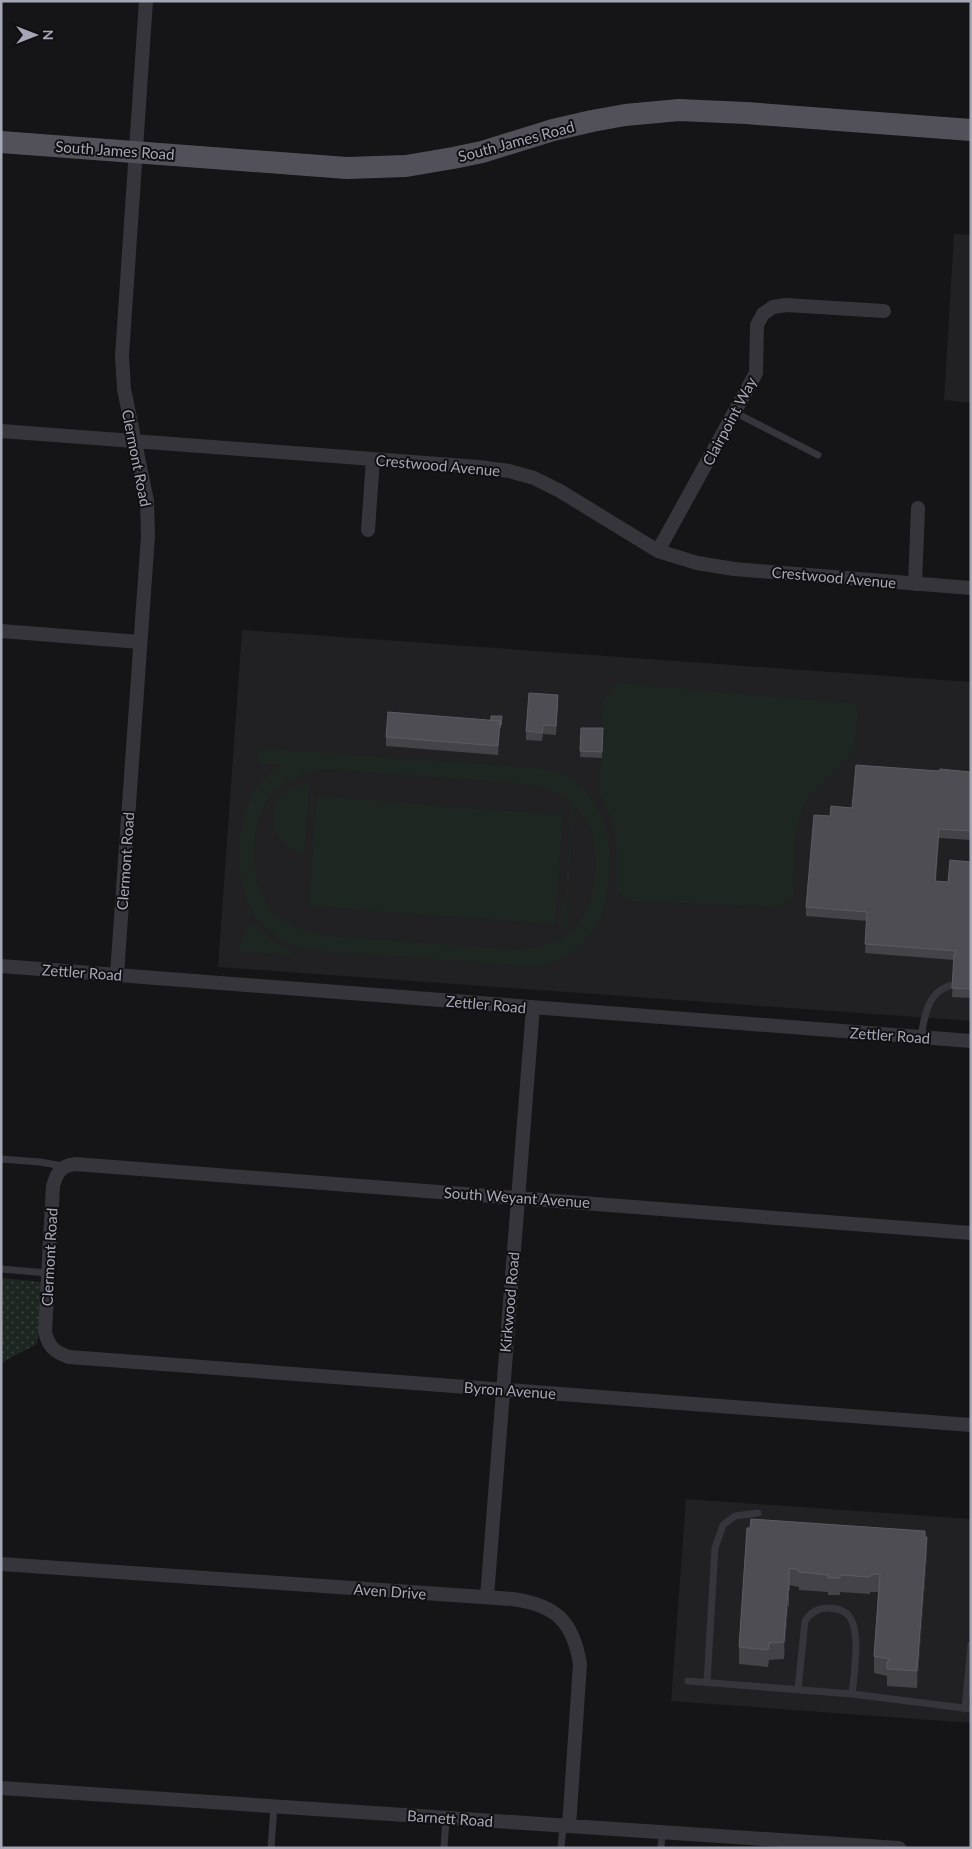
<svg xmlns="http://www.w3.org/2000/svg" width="972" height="1849" viewBox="0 0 972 1849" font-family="Lato,sans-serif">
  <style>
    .built { fill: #212023 }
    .grass { fill: url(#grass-dots) }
    .garden { fill: #1e2621; fill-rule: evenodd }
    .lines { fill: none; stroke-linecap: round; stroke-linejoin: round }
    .lane { stroke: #36353b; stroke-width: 7 }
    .street { stroke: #36353b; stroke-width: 14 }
    .primary { stroke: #52515a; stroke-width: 22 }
    .wall { fill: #434348 }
    .shaded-wall { fill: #2c2b2f }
    .building { fill: #4e4d54; stroke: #5c5b63 }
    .labels { text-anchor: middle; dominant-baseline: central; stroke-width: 4; stroke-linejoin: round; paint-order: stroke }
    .street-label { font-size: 15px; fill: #a6a7b6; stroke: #100f11 }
  </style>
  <defs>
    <pattern id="grass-dots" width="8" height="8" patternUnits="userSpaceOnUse" patternTransform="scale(1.25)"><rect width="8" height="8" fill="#1e2621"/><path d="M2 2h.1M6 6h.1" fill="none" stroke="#3c433f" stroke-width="1.8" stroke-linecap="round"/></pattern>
  </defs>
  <rect width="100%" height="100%" fill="#151416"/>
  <path class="built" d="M954,234l17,1v168l-27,-3z
    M242,630l729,52v339l-753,-54z
    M686,1499l285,20v204l-300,-22z"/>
  <path class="grass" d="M1,1278l41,4 -5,62 -36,19z"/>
  <path class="garden" d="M618,683l240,21 -3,47 -51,51 -8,30 -3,63 -13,12 -151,-6 -12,-11v-38l-3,-25 -6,-18 -9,-16 3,-65 -1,-25z
    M259,748l279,20c55,6 74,56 72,104 -1,21 -6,44 -18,61 -16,21 -38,31 -62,33l-209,-15c-25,-3 -47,-11 -63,-31 -25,-32 -24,-94 -4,-128 7,-11 16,-19 27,-27l-23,-2zM325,769l202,15c16,2 33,8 45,19l-8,106h-3l-1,19h7l2,-18 -2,-1 7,-103c7,6 13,13 16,22 10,25 6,75 -12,96 -16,18 -40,25 -63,26l-193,-15c-51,-9 -72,-42 -67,-93 1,-16 6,-34 16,-47 15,-16 34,-22 54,-26z
    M310,784l-6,69c-44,-10 -40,-69 6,-69z
    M317,796l246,19 -8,109 -247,-18z
    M252,922l32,26 8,3 -3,6 -7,-3 -43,-2 3,-15z"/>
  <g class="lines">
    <path class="lane" d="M734,412l84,43
      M921,1037c5,-33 11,-55 50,-54
      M1,1159l39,3 23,4
      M1,1269l47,4
      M688,1681l164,13 119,15
      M707,1682l8,-134 8,-23 12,-9 23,-3
      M798,1689l7,-68c5,-8 13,-13 23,-13 7,0 16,2 21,8 12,15 5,59 3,78
      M965,1709l6,-64
      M271,1848l3,-42
      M444,1848l2,-30
      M561,1848l2,-22
      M661,1848l1,-16"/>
    <path class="street" d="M1,431l478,36 30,4 25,7 26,13 98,60 39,12 37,6 237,19
      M368,530l5,-71
      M658,551l98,-178 1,-48 6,-11 10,-7 13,-2 98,6
      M915,584l3,-76
      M1,631l139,11
      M1,966l970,75
      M117,974l31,-438 -1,-35 -23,-112 -2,-33 24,-355
      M971,1233l-896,-69c-14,2 -18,8 -22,22l-8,146c4,15 9,20 24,25l902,68
      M1,1564l511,35c44,6 61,22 68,65l-11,162
      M487,1597l46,-590
      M1,1788l898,60"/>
    <path class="primary" d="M1,142l346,26 59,-2 47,-8 29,-6 71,-22 39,-9 33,-6 54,-5 67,3 225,17"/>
  </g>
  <path class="wall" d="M558,704l-2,31 -13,-1 -1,7 -16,-1v-9z
    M502,716l-1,12h-1l-2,27 -112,-9v-9l105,-17z
    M581,728h22l-1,30 -22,-1z
    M939,771l32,1v68l-32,-2 -3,43 12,1 23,-20v136l-19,-1 2,-37 -89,-7 2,-32 -61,-5v-9l24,-91z
    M747,1528l178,9 2,17 -10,134 -30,-2v-10l-13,-3v-17l4,-64h-8v2l-30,-2v3h-12v-3l-29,-2v-3l-10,-2v22h-1l-4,52 -15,1 -1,7 -29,-3v-17z"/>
  <path class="shaded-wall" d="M500,721v9l-2,25v-9z
    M939,829v9l-4,52v-9z
    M927,1537v17l-10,134v-17z
    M788,1590v17l-4,52v-17z"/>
  <path class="building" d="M529,693l29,2 -2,31 -13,-1 -1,8 -16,-2z
    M388,712l112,9 -2,25 -112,-9z
    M491,716h11l-1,9h-1v-4l-9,-1z
    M581,728h22l-1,24 -22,-1z
    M856,765l83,6 1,-2 31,3v59l-32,-2 -4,52 13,1 2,-22 21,2v127l-19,-1 2,-34h2v-3l-91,-7 2,-32 -61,-5 8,-92 16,1 1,-10 21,2z
    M751,1519l174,12v6h2l-10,134 -30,-2v-7h2v-3l-15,-3 6,-82 -10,1v2l-30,-2v3h-12v-3l-29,-3v-2l-10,-2v22h-1l-4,52 -15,1 -1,7 -29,-3 8,-119h3z"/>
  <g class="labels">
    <g class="street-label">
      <text transform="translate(516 141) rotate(-15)">South James Road</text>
      <text transform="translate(115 150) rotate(4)">South James Road</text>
      <text transform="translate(729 421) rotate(-62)">Clairpoint Way</text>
      <text transform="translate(137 458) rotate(79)">Clermont Road</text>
      <text transform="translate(438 465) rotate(5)">Crestwood Avenue</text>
      <text transform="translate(834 577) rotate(5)">Crestwood Avenue</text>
      <text transform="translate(125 861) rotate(-86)">Clermont Road</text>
      <text transform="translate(82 972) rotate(4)">Zettler Road</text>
      <text transform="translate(486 1004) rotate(5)">Zettler Road</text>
      <text transform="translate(890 1035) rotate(4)">Zettler Road</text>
      <text transform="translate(517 1197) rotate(4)">South Weyant Avenue</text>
      <text transform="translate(49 1257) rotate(-87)">Clermont Road</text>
      <text transform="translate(509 1302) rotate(-85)">Kirkwood Road</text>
      <text transform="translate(510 1390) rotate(4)">Byron Avenue</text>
      <text transform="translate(390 1591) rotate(4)">Aven Drive</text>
      <text transform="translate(450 1818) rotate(4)">Barnett Road</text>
    </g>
  </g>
  <rect width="972" height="1849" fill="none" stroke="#a6a7b6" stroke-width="5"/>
  <g transform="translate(35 35) rotate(90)" stroke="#100f11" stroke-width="4" paint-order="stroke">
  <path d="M0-4L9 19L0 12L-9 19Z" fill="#a6a7b6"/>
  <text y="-8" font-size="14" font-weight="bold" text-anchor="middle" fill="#a6a7b6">N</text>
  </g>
</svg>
